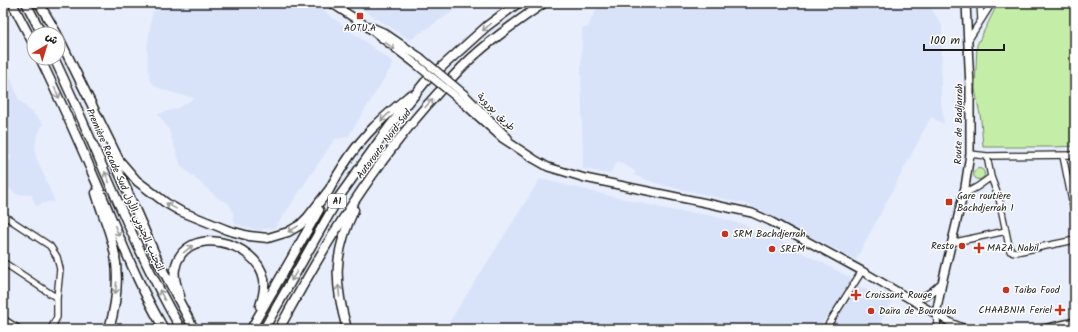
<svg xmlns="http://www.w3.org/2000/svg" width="1078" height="332" viewBox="0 0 1078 332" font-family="Kalam,'Playpen Sans Arabic',sans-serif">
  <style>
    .built { fill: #d8e3fa }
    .green { fill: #c4eda8; stroke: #708462 }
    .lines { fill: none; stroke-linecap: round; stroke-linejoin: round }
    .minor-casing { stroke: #1c1c1c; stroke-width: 8 }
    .major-casing { stroke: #1c1c1c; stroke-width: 10 }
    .highway-casing { stroke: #1c1c1c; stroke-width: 11 }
    .minor { stroke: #fff; stroke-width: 5.5 }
    .major { stroke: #fff; stroke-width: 7 }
    .highway { stroke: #fff; stroke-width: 8 }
    .major-bridge-casing { stroke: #1c1c1c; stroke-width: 10; stroke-linecap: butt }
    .major-bridge { stroke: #fff; stroke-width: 7 }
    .oneway { stroke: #999 }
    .poi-dot { fill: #c8321e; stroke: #fff; stroke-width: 1.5 }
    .labels { text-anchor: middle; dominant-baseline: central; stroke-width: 3; stroke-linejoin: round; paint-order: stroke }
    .shield { fill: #fff; stroke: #606060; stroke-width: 1 }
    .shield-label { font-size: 9px; font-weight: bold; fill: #1c1c1c }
    .poi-label { font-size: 10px; fill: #1c1c1c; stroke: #fff; text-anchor: start }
    .street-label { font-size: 10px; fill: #1c1c1c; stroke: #fff }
  </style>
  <rect width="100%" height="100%" fill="#e8eefc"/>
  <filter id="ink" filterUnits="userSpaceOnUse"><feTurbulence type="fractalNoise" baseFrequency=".025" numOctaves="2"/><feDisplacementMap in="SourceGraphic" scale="8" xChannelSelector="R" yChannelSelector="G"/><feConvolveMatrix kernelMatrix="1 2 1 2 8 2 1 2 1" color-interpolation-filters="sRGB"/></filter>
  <g filter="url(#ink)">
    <path class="built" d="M161,3h152l81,60 -46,74 -13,2 -60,89 -18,2 -22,-6 -3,-15 -4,-6 -9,-4 -38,-33 -12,-36 -11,-16 20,-6 16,-10 -28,-7 -11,-5 -5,-6 -2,-13 -1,-18 5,-35z
      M353,3h112l-55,37z
      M600,3h328l14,23 -1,74 3,24 -13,-7 -75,143 -106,-55 -92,-21 -24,-9 2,-3 -18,-11 -9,13 -26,-5 -2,-101 1,-40h5z
      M3,57l16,43 24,23 -7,17 -1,14 20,48h-7l-12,4 -5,-12 -13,1 -15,-11v-14l9,-13 -9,-7z
      M540,179l131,31 38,5 40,11 6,7 4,2 3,1 3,-2 6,2 82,43 -22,36 -17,14h-369z
      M855,284l37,18 -16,27h-45l-1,-1z"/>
    <path class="green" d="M998,3h77v143l-21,1h-71l-2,-27 -6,-31 2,-44z
      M973.5 174a5.5 5.5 0 1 1 11 0a5.5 5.5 0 1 1-11 0Z"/>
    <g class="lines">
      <defs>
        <path id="minor" d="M980,3l1,16
          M969,39l23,-36
          M970,154l17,2 88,-1
          M987,156l4,21 8,21 11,53 6,1 59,-12
          M1063,156l12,60
          M964,194l13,-7 14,-10
          M3,215l47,31 7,11 3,12 -3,29v19l-6,12
          M951,243l55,-12
          M3,262l54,36
          M936,314l2,15
          M3,319l16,10
          M4,324l4,5
          M828,325l34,-54"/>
        <path id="major" d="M331,3l34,22 52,40
          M369,26l14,6 38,26
          M465,95l43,43
          M461,101l41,37 32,21 14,8 37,11 121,25 46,10 18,8 92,50 91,53 12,5
          M910,299c14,0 22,-6 32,-16
          M936,314l6,-31 23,-96 5,-33v-67l-4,-84
          M1044,329l31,-7"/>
        <path id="highway" d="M12,3l22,42
          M26,3l16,31
          M39,3l18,31
          M58,36l61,124 18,21 29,22 14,8 47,19 22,6 19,2 20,-6 12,-7 8,-8 21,-27
          M40,58c21,44 41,88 60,133 20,47 38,94 64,138
          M54,58c43,90 77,185 127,271
          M110,152l48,109 36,68
          M96,193c5,18 13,35 17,53 7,28 4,56 -4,83
          M327,194c12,-23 27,-47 46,-66 12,-12 24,-22 37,-33
          M180,296c-3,-9 -7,-18 -5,-27 9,-47 82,-28 89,10 1,9 -1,18 -4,27
          M251,329l68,-119
          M264,329l75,-132 50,-70 36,-45 62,-56 31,-23
          M279,329c45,-84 95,-166 159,-236 12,-13 24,-27 38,-39 21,-19 45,-35 68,-51
          M347,329c-13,-46 -14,-75 7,-119"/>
      </defs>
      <use href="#minor" class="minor-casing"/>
      <use href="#major" class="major-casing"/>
      <use href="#highway" class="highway-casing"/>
      <use href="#minor" class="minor"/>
      <use href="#major" class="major"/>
      <use href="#highway" class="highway"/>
      <defs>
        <path id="major-bridge" d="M421,58l44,37
          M417,65l44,36"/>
      </defs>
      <use href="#major-bridge" class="major-bridge-casing"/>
      <use href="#major-bridge" class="major-bridge"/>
    </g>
    <defs><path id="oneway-shaft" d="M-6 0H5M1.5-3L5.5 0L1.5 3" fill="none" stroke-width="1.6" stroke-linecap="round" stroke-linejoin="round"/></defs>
    <g class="oneway">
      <use href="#oneway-shaft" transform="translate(487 27) rotate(140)"/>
      <use href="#oneway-shaft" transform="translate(390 46) rotate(36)"/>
      <use href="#oneway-shaft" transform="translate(57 93) rotate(66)"/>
      <use href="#oneway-shaft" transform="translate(429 103) rotate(-48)"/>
      <use href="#oneway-shaft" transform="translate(385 117) rotate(137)"/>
      <use href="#oneway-shaft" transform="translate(107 177) rotate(-113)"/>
      <use href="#oneway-shaft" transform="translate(171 206) rotate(-151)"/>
      <use href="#oneway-shaft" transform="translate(293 229) rotate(150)"/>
      <use href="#oneway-shaft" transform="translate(117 231) rotate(67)"/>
      <use href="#oneway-shaft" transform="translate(188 249) rotate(-40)"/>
      <use href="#oneway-shaft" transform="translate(294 276) rotate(121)"/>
      <use href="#oneway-shaft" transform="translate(116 288) rotate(95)"/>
      <use href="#oneway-shaft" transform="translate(339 291) rotate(-95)"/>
      <use href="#oneway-shaft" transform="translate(162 295) rotate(-117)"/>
    </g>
  </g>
  <g class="poi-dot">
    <rect x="356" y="12" width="8" height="8" rx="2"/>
    <rect x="945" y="198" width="8" height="8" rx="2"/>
    <circle cx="725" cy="234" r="4"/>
    <circle cx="962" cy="246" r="4"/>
    <path d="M977 242h4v4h4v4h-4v4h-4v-4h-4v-4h4z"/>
    <circle cx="772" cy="249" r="4"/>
    <circle cx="1006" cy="290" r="4"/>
    <path d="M854 289h4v4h4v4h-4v4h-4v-4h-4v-4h4z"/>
    <path d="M1058 304h4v4h4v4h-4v4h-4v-4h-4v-4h4z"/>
    <circle cx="871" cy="311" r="4"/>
  </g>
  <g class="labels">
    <rect class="shield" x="328" y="194" width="18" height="14" rx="3"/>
    <g class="shield-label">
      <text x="337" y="201">A1</text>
    </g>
    <g class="poi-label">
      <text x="360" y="28" text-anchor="middle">AOTU.A</text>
      <text x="957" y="196">Gare routière<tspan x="957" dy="12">Bachdjerrah 1</tspan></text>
      <text x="733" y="234">SRM Bachdjerrah</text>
      <text x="954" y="246" text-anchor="end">Resto</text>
      <text x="987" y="248">MAZA Nabil</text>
      <text x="780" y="249">SREM</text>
      <text x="1014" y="290">Taiba Food</text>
      <text x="865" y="295">Croissant Rouge</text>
      <text x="1052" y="310" text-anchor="end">CHAABNIA Feriel</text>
      <text x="879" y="311">Daïra de Bourouba</text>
    </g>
    <g class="street-label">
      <text transform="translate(496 112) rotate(45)">طريق بوروبة</text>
      <text transform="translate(959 124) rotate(-89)">Route de Badjarrah</text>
      <text transform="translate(384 144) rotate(-53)">Autoroute Nord-Sud</text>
      <text transform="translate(125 190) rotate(66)">Première Rocade Sud التجنب الجنوبي الأول</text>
    </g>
  </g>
  <rect width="1078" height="332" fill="none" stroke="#fff" stroke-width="16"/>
  <rect x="8" y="8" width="1062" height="316" fill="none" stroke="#1c1c1c" stroke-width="1.5" filter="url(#ink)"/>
  <g transform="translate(46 46) rotate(38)"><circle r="19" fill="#ffffff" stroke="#a4a4a4"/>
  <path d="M0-3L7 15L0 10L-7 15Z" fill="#c8321e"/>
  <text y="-6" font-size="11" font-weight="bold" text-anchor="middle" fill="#1c1c1c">ش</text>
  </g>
  <path d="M924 44v6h80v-6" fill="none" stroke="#1c1c1c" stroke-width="2"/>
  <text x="930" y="44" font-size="12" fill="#1c1c1c" stroke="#ffffff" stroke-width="3" paint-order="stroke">100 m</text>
</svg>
